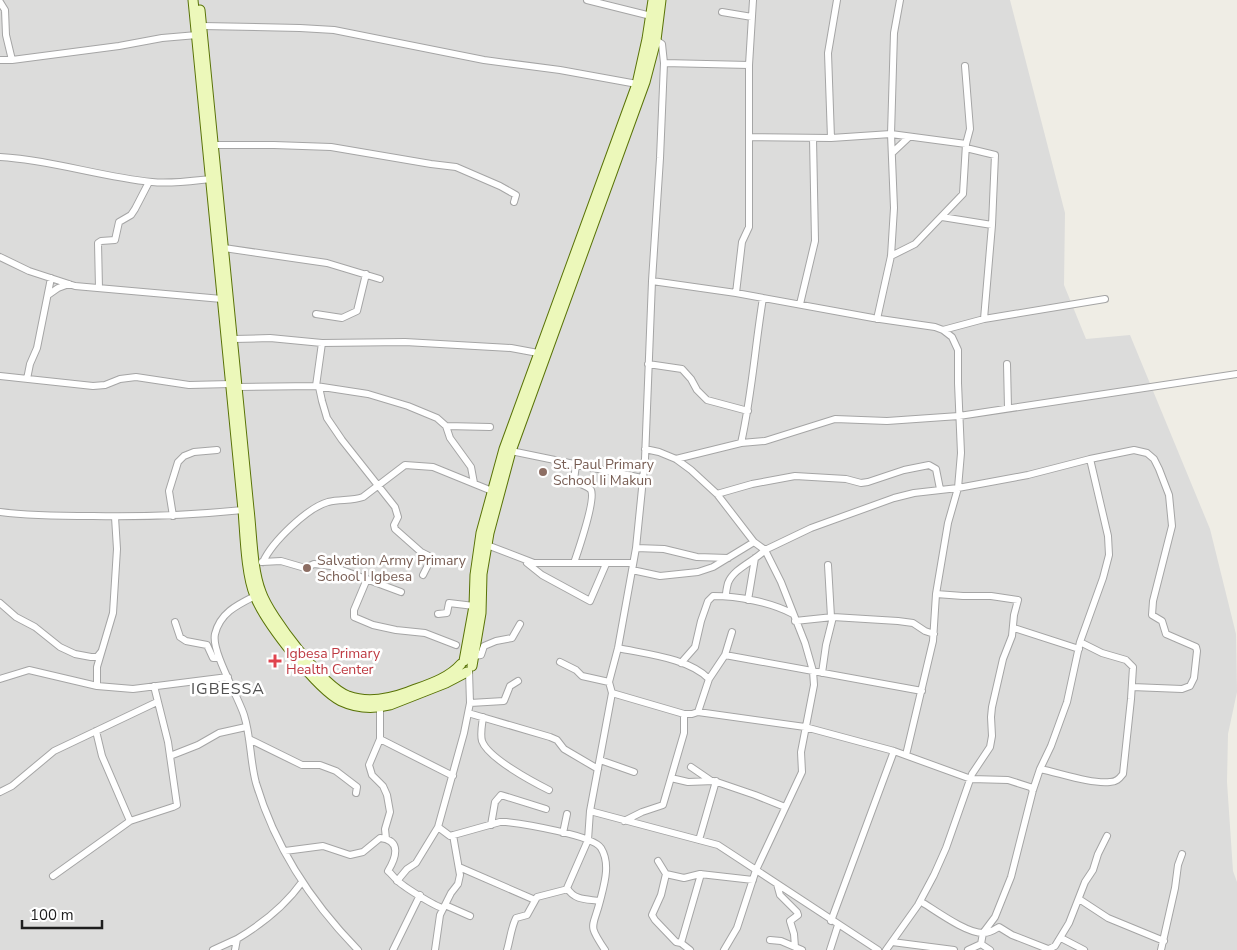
<svg xmlns="http://www.w3.org/2000/svg" width="1237" height="950" viewBox="0 0 1237 950" font-family="'Nunito Sans',sans-serif">
  <style>
    .residential { fill: #dcdcdb }
    .lines { fill: none; stroke-linecap: round; stroke-linejoin: round }
    .street-casing { stroke: #a5a5a5; stroke-width: 8 }
    .secondary-casing { stroke: #597307; stroke-width: 11 }
    .street { stroke: #fff; stroke-width: 6 }
    .secondary { stroke: #ecf8ba; stroke-width: 9 }
    .education-dot { fill: #8d6e63; stroke: #fff; stroke-width: 2 }
    .health-dot { fill: #e0444e; stroke: #fff; stroke-width: 2 }
    .labels { text-anchor: middle; dominant-baseline: central; stroke-width: 5; stroke-linejoin: round; paint-order: stroke }
    .education-label { font-size: 14px; fill: #785e54; stroke: #fff; text-anchor: start }
    .health-label { font-size: 14px; fill: #be3a42; stroke: #fff; text-anchor: start }
    .quarter-label { font-size: 16px; letter-spacing: 1px; fill: #515151; stroke: #fff }
  </style>
  <rect width="100%" height="100%" fill="#efede5"/>
  <path class="residential" d="M0,0h1010l55,213 -1,72 22,54 44,-4 80,194 26,105 1,58 -9,42 -1,48 6,89 4,11v68h-1237z"/>
  <g class="lines">
    <defs>
      <path id="street" d="M587,0l64,16
        M0,2l5,8 1,25 6,25
        M722,12l30,5
        M202,26l98,2 34,2 150,30 76,10 77,14
        M0,60h12l107,-14 43,-8 35,-3
        M664,63l85,2
        M750,137l81,1 60,-4 75,10
        M831,138l-3,-85 9,-53
        M215,145h59l57,2 100,17 25,3 44,19 16,9 -2,7
        M966,148l29,7 -3,70 -8,94
        M892,153l17,-16
        M0,157c52,3 101,20 152,25 19,2 39,-1 58,-3
        M942,217l50,8
        M224,248l103,15 53,16
        M891,256l24,-12 48,-50 3,-50 4,-15 -5,-63
        M0,257l29,14 46,15 147,13
        M652,281l84,12 137,25 62,9 8,3 9,7 6,13v33l3,70 -3,35 -10,35 -12,71 -3,47 -27,114
        M99,288l-1,-45 3,-2 14,-1 4,-18 12,-7 4,-6 14,-27
        M736,293l6,-51 7,-15v-162l4,-65
        M48,295l10,-7 11,-4
        M800,304l15,-63 -2,-103
        M316,314l26,4 15,-7 9,-37
        M877,319l14,-63 3,-48 -3,-74 3,-101 6,-33
        M943,330l41,-11 121,-20
        M234,339l36,-1 52,5 83,-1 106,6 27,5
        M648,364l34,5 9,10 6,11 10,10 41,11
        M1007,364l1,44
        M0,376l93,10 12,-1 15,-6 16,-2 53,8 42,-1
        M27,379l3,-15 7,-16 14,-70
        M316,386l6,-43
        M238,387l78,-1 52,8 40,12 29,12 9,8 4,12 21,29 3,16
        M319,387l3,14 5,17 15,22 53,67 3,10 -4,8 1,4 26,23 8,4 -1,9 -5,10
        M446,426l44,1
        M741,443c11,-48 14,-97 22,-145
        M645,449l14,3 17,7 15,11 26,24 37,48 11,8 16,32 24,61 8,28 1,14 -13,67 1,20 -46,98 -19,58 -13,22
        M511,451l131,27
        M676,459l65,-16 24,-2 70,-22 52,2 72,-5 278,-42
        M717,494l35,-10 43,-8 51,3 15,4 7,-1 36,-12 25,-5 7,4 4,20
        M0,512c30,4 62,4 93,4 50,1 100,-1 150,-6
        M173,516l-4,-25 9,-29 6,-6 10,-4 23,-2
        M487,545l47,18h99
        M636,548l28,1 33,8 31,1
        M262,562l19,-1 24,7 9,-4 17,2 70,26
        M263,562c9,-20 44,-54 65,-60 12,-3 24,-1 35,-5l42,-32 28,2 59,24
        M527,563l15,12 48,26 16,-37
        M574,563c4,-12 22,-63 17,-73 -3,-4 -12,-6 -17,-9l2,-17
        M828,565l3,52
        M632,570l28,6 38,-4 15,-5 41,-25
        M367,579l-13,31v7l19,8 23,5 29,3 31,12
        M726,595c0,-3 1,-8 2,-12 6,-15 27,-22 37,-33l46,-22 83,-30 20,-5 44,-5 70,-13 62,-16 44,-9 13,3 7,6 5,10 10,26 3,31 -19,75 -1,14 10,6 4,13 30,13 1,4 -3,27 -4,8 -8,3 -50,-2
        M255,596c-18,9 -35,17 -40,38 -4,17 23,62 29,81 7,22 6,46 12,68 19,64 56,120 102,167
        M748,600l7,-42
        M0,603l16,14 19,10 25,20 15,7 16,3h6l4,-5
        M438,614l9,-1 2,-10 25,3
        M795,621l38,-4 65,4 15,2 12,8 9,3
        M175,622l5,15 6,4 21,4 6,13h6
        M1014,628l65,21
        M618,648c27,6 71,10 91,31
        M725,655l197,36
        M474,656l7,-1 3,-9 12,-5 16,-3 8,-14
        M560,662l16,8 6,6 27,6
        M681,663l14,-16 6,-26 7,-20 5,-5c25,0 57,6 80,18
        M469,671l1,32 -6,30 -26,94 12,9 50,-14h6c17,2 87,13 95,26 10,16 3,37 -1,53 -7,28 -13,22 5,49
        M822,673l4,-28 7,-28
        M0,679l29,-9 68,16 36,3 95,-12
        M97,686v-19l16,-54 4,-64 -2,-32
        M612,693l72,21h8l6,-2 107,15 89,24 77,28 37,1 22,7 3,3
        M470,703l34,-2 6,-15 8,-5
        M380,707v32l-11,26 3,10 11,11 4,9 3,17 -5,17 1,10
        M698,712l11,-33 16,-24 7,-23
        M468,713l82,24 7,3 7,9 34,20
        M483,717c-1,8 -3,17 -1,24 6,17 51,41 67,49
        M96,731l6,25 28,65
        M249,739l53,26h18l16,6 21,16 -1,6
        M380,739l73,37
        M170,756l28,-11 21,-12 27,-6
        M600,760l34,12
        M691,767l19,13
        M1040,769c20,4 50,15 70,13 6,0 9,-3 13,-8l8,-75 2,-32 -7,-7 -24,-7 -22,-11
        M671,778l17,4 26,-1 41,14 30,12
        M0,792l12,-6 42,-35 103,-49
        M590,811l128,34 160,105
        M624,821l18,-9 21,-7 21,-72v-19
        M491,825l4,-23 6,-7 45,14
        M563,833l4,-19
        M699,840l17,-59
        M285,851l38,-5 27,9 13,-3 17,-14c22,2 16,20 8,33 4,3 5,6 9,9 5,6 39,27 46,28
        M658,861l8,13 18,4 16,-4 53,6
        M459,867l76,33
        M666,874l-5,21 -9,20 3,5 21,22 5,1
        M53,876l77,-55 43,-14 4,-2 -9,-63 -14,-56
        M397,881l10,-12 9,-6 22,-36
        M777,884l3,11 17,17 1,3 -8,6 4,13 1,13
        M1079,899l29,19 56,23
        M600,901c-13,-2 -25,0 -33,-13l21,-48 2,-29 22,-118 -3,-11 9,-34 18,-100 9,-89 7,-178 8,-123 4,-95 -2,-19 -6,-4
        M920,901c15,9 47,33 64,32 6,0 10,-3 15,-6l13,8 36,14
        M445,905l25,11
        M831,921l63,-170
        M1061,938l23,12
        M770,940l11,1 21,9
        M892,942l62,8
        M981,944l9,6
        M213,950l24,-11
        M235,950l2,-11c25,-15 48,-33 65,-57
        M393,950l27,-55
        M435,950l5,-35 11,-22 7,-9 2,-9 -7,-40
        M507,950c3,-10 4,-22 9,-32l11,-3 10,-18 31,-8
        M690,950l-9,-7 20,-69
        M830,950l8,-25
        M886,950l32,-45 16,-30 12,-27 26,-74 18,-27 2,-11 -1,-19 1,-10 11,-48 9,-23 2,-21 4,-15 -27,-4h-28l-27,-2
        M968,950l13,-6 2,-11 12,-16 16,-40 22,-87 7,-21 11,-23 16,-44 13,-60 23,-64 6,-23 -1,-19 -18,-77
        M1047,950l8,-4 14,-23 16,-41 8,-12 5,-16 9,-18
        M1161,950l14,-62 3,-23 4,-11"/>
      <path id="secondary" d="M193,0l50,510c2,24 3,65 12,86 10,26 62,93 86,105 15,7 33,8 49,4l56,-22 21,-11
        M200,10l49,499c3,25 3,60 12,83 9,26 62,94 87,104 19,7 41,3 60,-4 18,-7 40,-13 53,-28
        M464,661l10,-55 1,-31 6,-42 23,-84 133,-365 10,-45 6,-39
        M472,666l9,-53 1,-39 7,-41 22,-82 134,-369 11,-42 5,-40"/>
    </defs>
    <use href="#street" class="street-casing"/>
    <use href="#secondary" class="secondary-casing"/>
    <use href="#street" class="street"/>
    <use href="#secondary" class="secondary"/>
  </g>
  <g class="education-dot">
    <circle cx="543" cy="472" r="5"/>
    <circle cx="307" cy="568" r="5"/>
  </g>
  <path class="health-dot" d="M272.5 653.5h5v5h5v5h-5v5h-5v-5h-5v-5h5z"/>
  <g class="labels">
    <g class="education-label">
      <text x="553" y="464">St. Paul Primary<tspan x="553" dy="16">School Ii Makun</tspan></text>
      <text x="317" y="560">Salvation Army Primary<tspan x="317" dy="16">School I Igbesa</tspan></text>
    </g>
    <g class="health-label">
      <text x="286" y="653">Igbesa Primary<tspan x="286" dy="16">Health Center</tspan></text>
    </g>
    <g class="quarter-label">
      <text x="228" y="689">IGBESSA</text>
    </g>
  </g>
  <path d="M22 920v8h80v-8" fill="none" stroke="#1e1e1e" stroke-width="2.5"/>
  <text x="30" y="920" font-size="15" fill="#1e1e1e" stroke="#ffffff" stroke-width="4" paint-order="stroke">100 m</text>
</svg>
